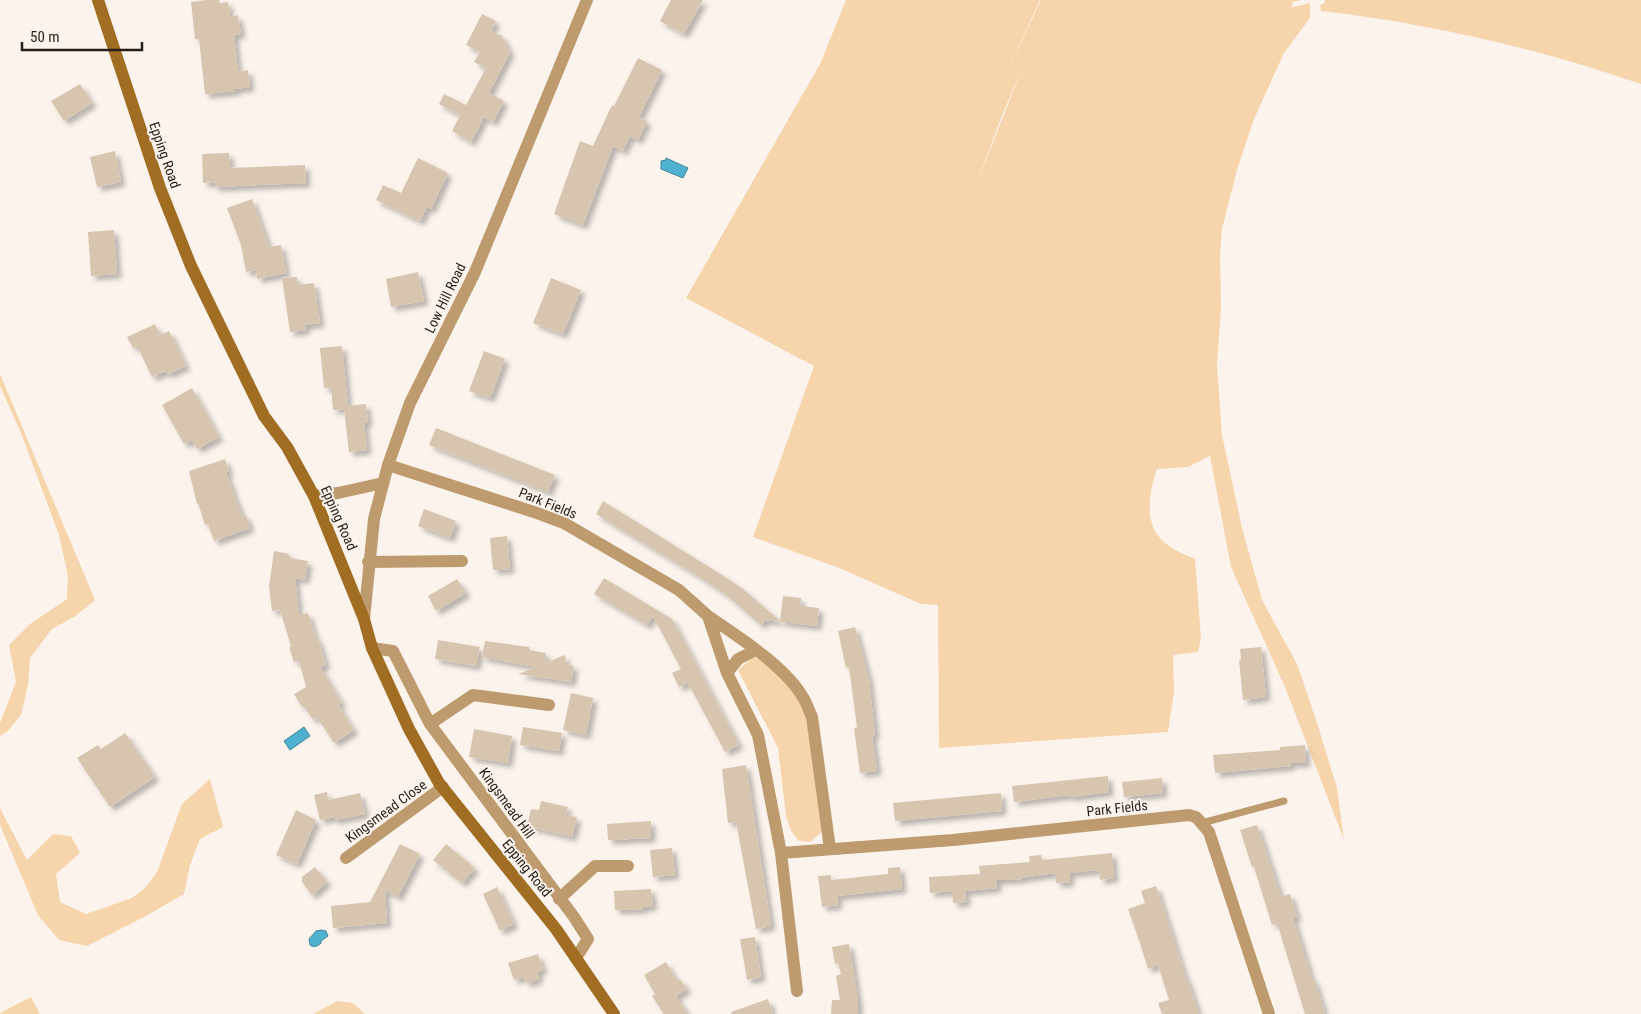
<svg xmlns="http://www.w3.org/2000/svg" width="1641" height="1014" viewBox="0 0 1641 1014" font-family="'Roboto Condensed',sans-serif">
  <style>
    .green { fill: #f6d5ad; fill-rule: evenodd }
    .water { fill: #4fb1d0; stroke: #428598 }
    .building { fill: #d7c5af; filter: url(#shadow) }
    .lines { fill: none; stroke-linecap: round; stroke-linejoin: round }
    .lane { stroke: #be9b6f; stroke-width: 7 }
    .street { stroke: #be9b6f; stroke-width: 12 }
    .secondary { stroke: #a16d22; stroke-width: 12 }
    .labels { text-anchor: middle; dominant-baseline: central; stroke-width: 4; stroke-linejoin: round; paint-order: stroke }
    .street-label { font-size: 14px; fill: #251e16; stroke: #fcf4ec }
  </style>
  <defs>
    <filter id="shadow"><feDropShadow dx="4.5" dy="4.5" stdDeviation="2.5" flood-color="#0004"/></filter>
  </defs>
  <rect width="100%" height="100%" fill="#fcf4ec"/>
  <path class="green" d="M846,0h194l-39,84 40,-84h260l-8,2 -2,8 2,-3 17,-4v15l-26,35 -30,66 -17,51 -15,59 -2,26 1,53 -4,57 5,70 20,93 20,72 35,64 20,59 20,65 7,52 -59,-153 -54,-120 -21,-111 -22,11 -31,2c-7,21 -13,49 2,68 8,10 24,17 36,22l6,79 -3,14 -25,3 1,37 -6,40 -229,16 -1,-143 -17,-1 -84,-37 -84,-30 61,-171 -128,-68 134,-234zM1023,66l-48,122 26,-70z
    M1325,0h316v84c-101,-35 -213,-61 -320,-73l-1,-6 5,-2z
    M0,374l95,226 -21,17 -22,12 -22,29 -2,27 -7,30 -14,17 -7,4v-13l16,-41 -7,-37 21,-21 37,-25 1,-23 -9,-41 -38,-102 -21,-47z
    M753,657l21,8 30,34 18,133 -12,10 -11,-1 -8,-10 -5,-15 -8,-68 -40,-78z
    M210,779l13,48 -23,12 -10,26 -6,29 -40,23 -57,29 -28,-6 -21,-25 -38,-90v-17l27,52 26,-26 18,2 9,17 -24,21 4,28 26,12 46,-16 14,-11 11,-15 25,-68z
    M31,997l9,17h-40v-1z
    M337,1001l16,2 12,11h-52z"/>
  <path class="water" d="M666,158l22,10 -5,10 -22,-9v-8l5,-1z
    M304,727l6,9 -20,14 -6,-9z
    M321,930l5,1 2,5 -7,5v2c-3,3 -7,5 -11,2l-1,-6 7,-8z"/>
  <path class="building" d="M206,0h13l1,3 8,-1 2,15 8,-2 3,19 -7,1 4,37 10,-2 2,17 -15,2v2l-30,3 -6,-55h-4l-4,-37z
    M671,0h32l-19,34 -24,-13z
    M482,14l14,7 -5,10 11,5 8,16 -21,41 15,8 -11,21 -9,-5 -13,25 -19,-11 8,-16 -21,-11 5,-10 22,11 20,-37 -12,-6 6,-10 -14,-7z
    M638,58l24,12 -23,47 8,4 -9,19 -8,-4 -7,15 -10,-5 -30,79 -29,-11 26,-73 13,5 19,-41 2,1z
    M80,84l12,19 -28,18 -13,-20z
    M115,151l6,31 -24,5 -7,-30z
    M229,153l1,15 75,-3 1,18 -92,4v-5l-11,1 -1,-29z
    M418,158l30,15 -17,36 -4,-2 -7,14 -44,-21 7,-15 18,8z
    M252,199l17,48 12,-2 5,28 -29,6 -1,-9 -10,2 -5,-27 -14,-37z
    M114,230l3,44 -26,2 -3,-44z
    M418,272l6,29 -33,6 -5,-28z
    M297,277l1,8 16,-2 6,40 -15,2 1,5 -16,2 -8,-54z
    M551,278l30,12 -18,44 -30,-11z
    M155,324l5,11 9,-4 17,35 -18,8 -2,-3 -14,6 -15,-31 -4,2 -6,-11z
    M342,346l6,60 18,-2 2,18 -4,1 3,27 -18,2 -5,-43 -11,1 -2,-23 -7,1 -4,-40z
    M484,351l21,8 -15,39 -21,-7z
    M192,388l27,49 -22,12 -5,-9 -8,4 -22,-39z
    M436,428l119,47 -7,17 -119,-47z
    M225,459l4,12 -3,1 8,23 8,21 4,-1 4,13 -36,13 -6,-17 -3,1 -7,-22 -1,1 -8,-33z
    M603,501l119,74 21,14 37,32 3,-25 18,2 -1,8 19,2 -2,18 -52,-6 -4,5 -37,-32 -26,-17 -102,-62z
    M424,509l32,12 -6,17 -32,-12z
    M507,536l3,33 -17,1 -3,-32z
    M274,551l15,3 1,4 18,3 -3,19 -10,-2 4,37 9,-2 8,26h2l8,26 -6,2 22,36 -4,2 16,25 -20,13 -17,-26 -4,3 -9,-14 -2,1 -8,-13 12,-7 -7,-26 -5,1 -5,-15 2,-1 -11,-36 -8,1 -3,-25z
    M604,578l68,41 67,126 -14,7 -37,-69 -9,4 -7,-14 9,-4 -28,-53 -6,9 -53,-31z
    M457,579l9,14 -30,18 -8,-15z
    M855,627l14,53 6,55 -3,1 5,35 -17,2 -6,-45 3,-1 -8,-60 -3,1 -8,-37z
    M438,640l42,7 -4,19 -41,-7z
    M485,641l44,6v3l17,3 -1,10 20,-8 1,9 8,2 -3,16 -53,-8 18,-7 -54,-10z
    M1261,647l5,50 -23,3 -4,-40 2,-1 -1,-10z
    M571,693l22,5 -7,37 -23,-5z
    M523,727l39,6 -3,18 -39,-6z
    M474,729l38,7 -4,27 -39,-6z
    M125,733l30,44 -45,30 -33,-49 21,-13 3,4z
    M1305,745l1,18h-16l1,3 -76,7 -2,-18 67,-5v-3z
    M746,765l25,161 -15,3 -20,-107 -8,1 -6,-54z
    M1108,776l1,16 -39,5 -1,-2 -55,7 -2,-16z
    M1162,778l1,15 -39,4 -2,-15z
    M327,792l1,8 32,-7 5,21 -31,6v-3l-14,3 -6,-25z
    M1001,793l1,18 -107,10 -2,-18z
    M541,801l27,6 -2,8 11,2 -5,20 -45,-11 4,-17 8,1z
    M296,810l20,10 -19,44 -21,-9z
    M651,821v17l-43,2 -1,-16z
    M1257,825l24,72 9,-3 7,23 -4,1 19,62 2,-1 11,35h-20l-28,-91 -5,2 -18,-58h-2l-12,-37z
    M400,844l20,10 -22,43 -13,-7 2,33 -54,5 -2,-22 39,-4z
    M446,844l29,24 -13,15 -29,-23z
    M672,848l3,27 -22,2 -3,-27z
    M1112,853l2,25 -14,2 -1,-10 -30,3 1,9 -14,1 -1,-10 -34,5 1,1 -25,1v8l-32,3 1,11 -13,1 -1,-12 -22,2 -1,-16 51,-3 -1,-8 51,-4 -1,-6 12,-1 1,5z
    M315,867l12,15 -15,13 -10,-13v-5z
    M900,867l2,22 -65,7 1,9 -16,2 -4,-31 13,-1v5l57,-6v-6z
    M1156,886l30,93h1l12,35h-37l-4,-11 11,-3 -11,-35 -10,4 -8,-26 -12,-34 17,-6 -4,-12z
    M497,887l17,37 -14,7 -17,-37z
    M651,889l2,17 -10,1v2l-28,1 -1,-19z
    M755,937l6,40 -14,3 -7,-41z
    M849,944l9,57v13h-27l1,-14h8l-4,-24 5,-2 -3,-11 -3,1 -3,-17z
    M538,954l5,16 -6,2 2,7 -13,4 -2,-6 -10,3 -6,-17z
    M666,962l11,19 3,-2 7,10 -11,7 12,18h-24l-12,-18 3,-2 -11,-19z
    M768,999l5,15h-41l-1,-2z"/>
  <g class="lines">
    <path class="lane" d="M1202,823l82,-22"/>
    <path class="street" d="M388,465l149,48 27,10 115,67 29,26 19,57 31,62 23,118 16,138
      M314,496l24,-3 45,-10
      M368,562l94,-1
      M708,616c30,21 78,50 96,83 3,5 5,12 8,18l18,132
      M364,619l10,-100 14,-54 22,-62 65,-131 112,-272
      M372,648l21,3 37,73 43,-29 76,10
      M727,673l11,-14 18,-9
      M430,724l144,193 14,22 -12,19
      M781,853l172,-13 236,-25 7,2 13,15 60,182
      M346,858l97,-71
      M559,899l36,-33h33"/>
    <path class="secondary" d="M98,0l62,188 31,78 73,150 23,31 27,49 50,123 8,29 37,81 30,54 117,146 58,85"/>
  </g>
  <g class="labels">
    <g class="street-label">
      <text transform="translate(165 155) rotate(71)">Epping Road</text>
      <text transform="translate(445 298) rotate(-64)">Low Hill Road</text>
      <text transform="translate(548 503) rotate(22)">Park Fields</text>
      <text transform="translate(339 518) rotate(66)">Epping Road</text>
      <text transform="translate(507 803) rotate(54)">Kingsmead Hill</text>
      <text transform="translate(1117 808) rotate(-6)">Park Fields</text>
      <text transform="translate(386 811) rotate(-36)">Kingsmead Close</text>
      <text transform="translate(527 868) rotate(51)">Epping Road</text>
    </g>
  </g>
  <path d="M22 42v8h120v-8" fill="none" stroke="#251e16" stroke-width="2.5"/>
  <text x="30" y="42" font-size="15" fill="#251e16" stroke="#fcf4ec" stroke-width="4" paint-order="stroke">50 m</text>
</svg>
